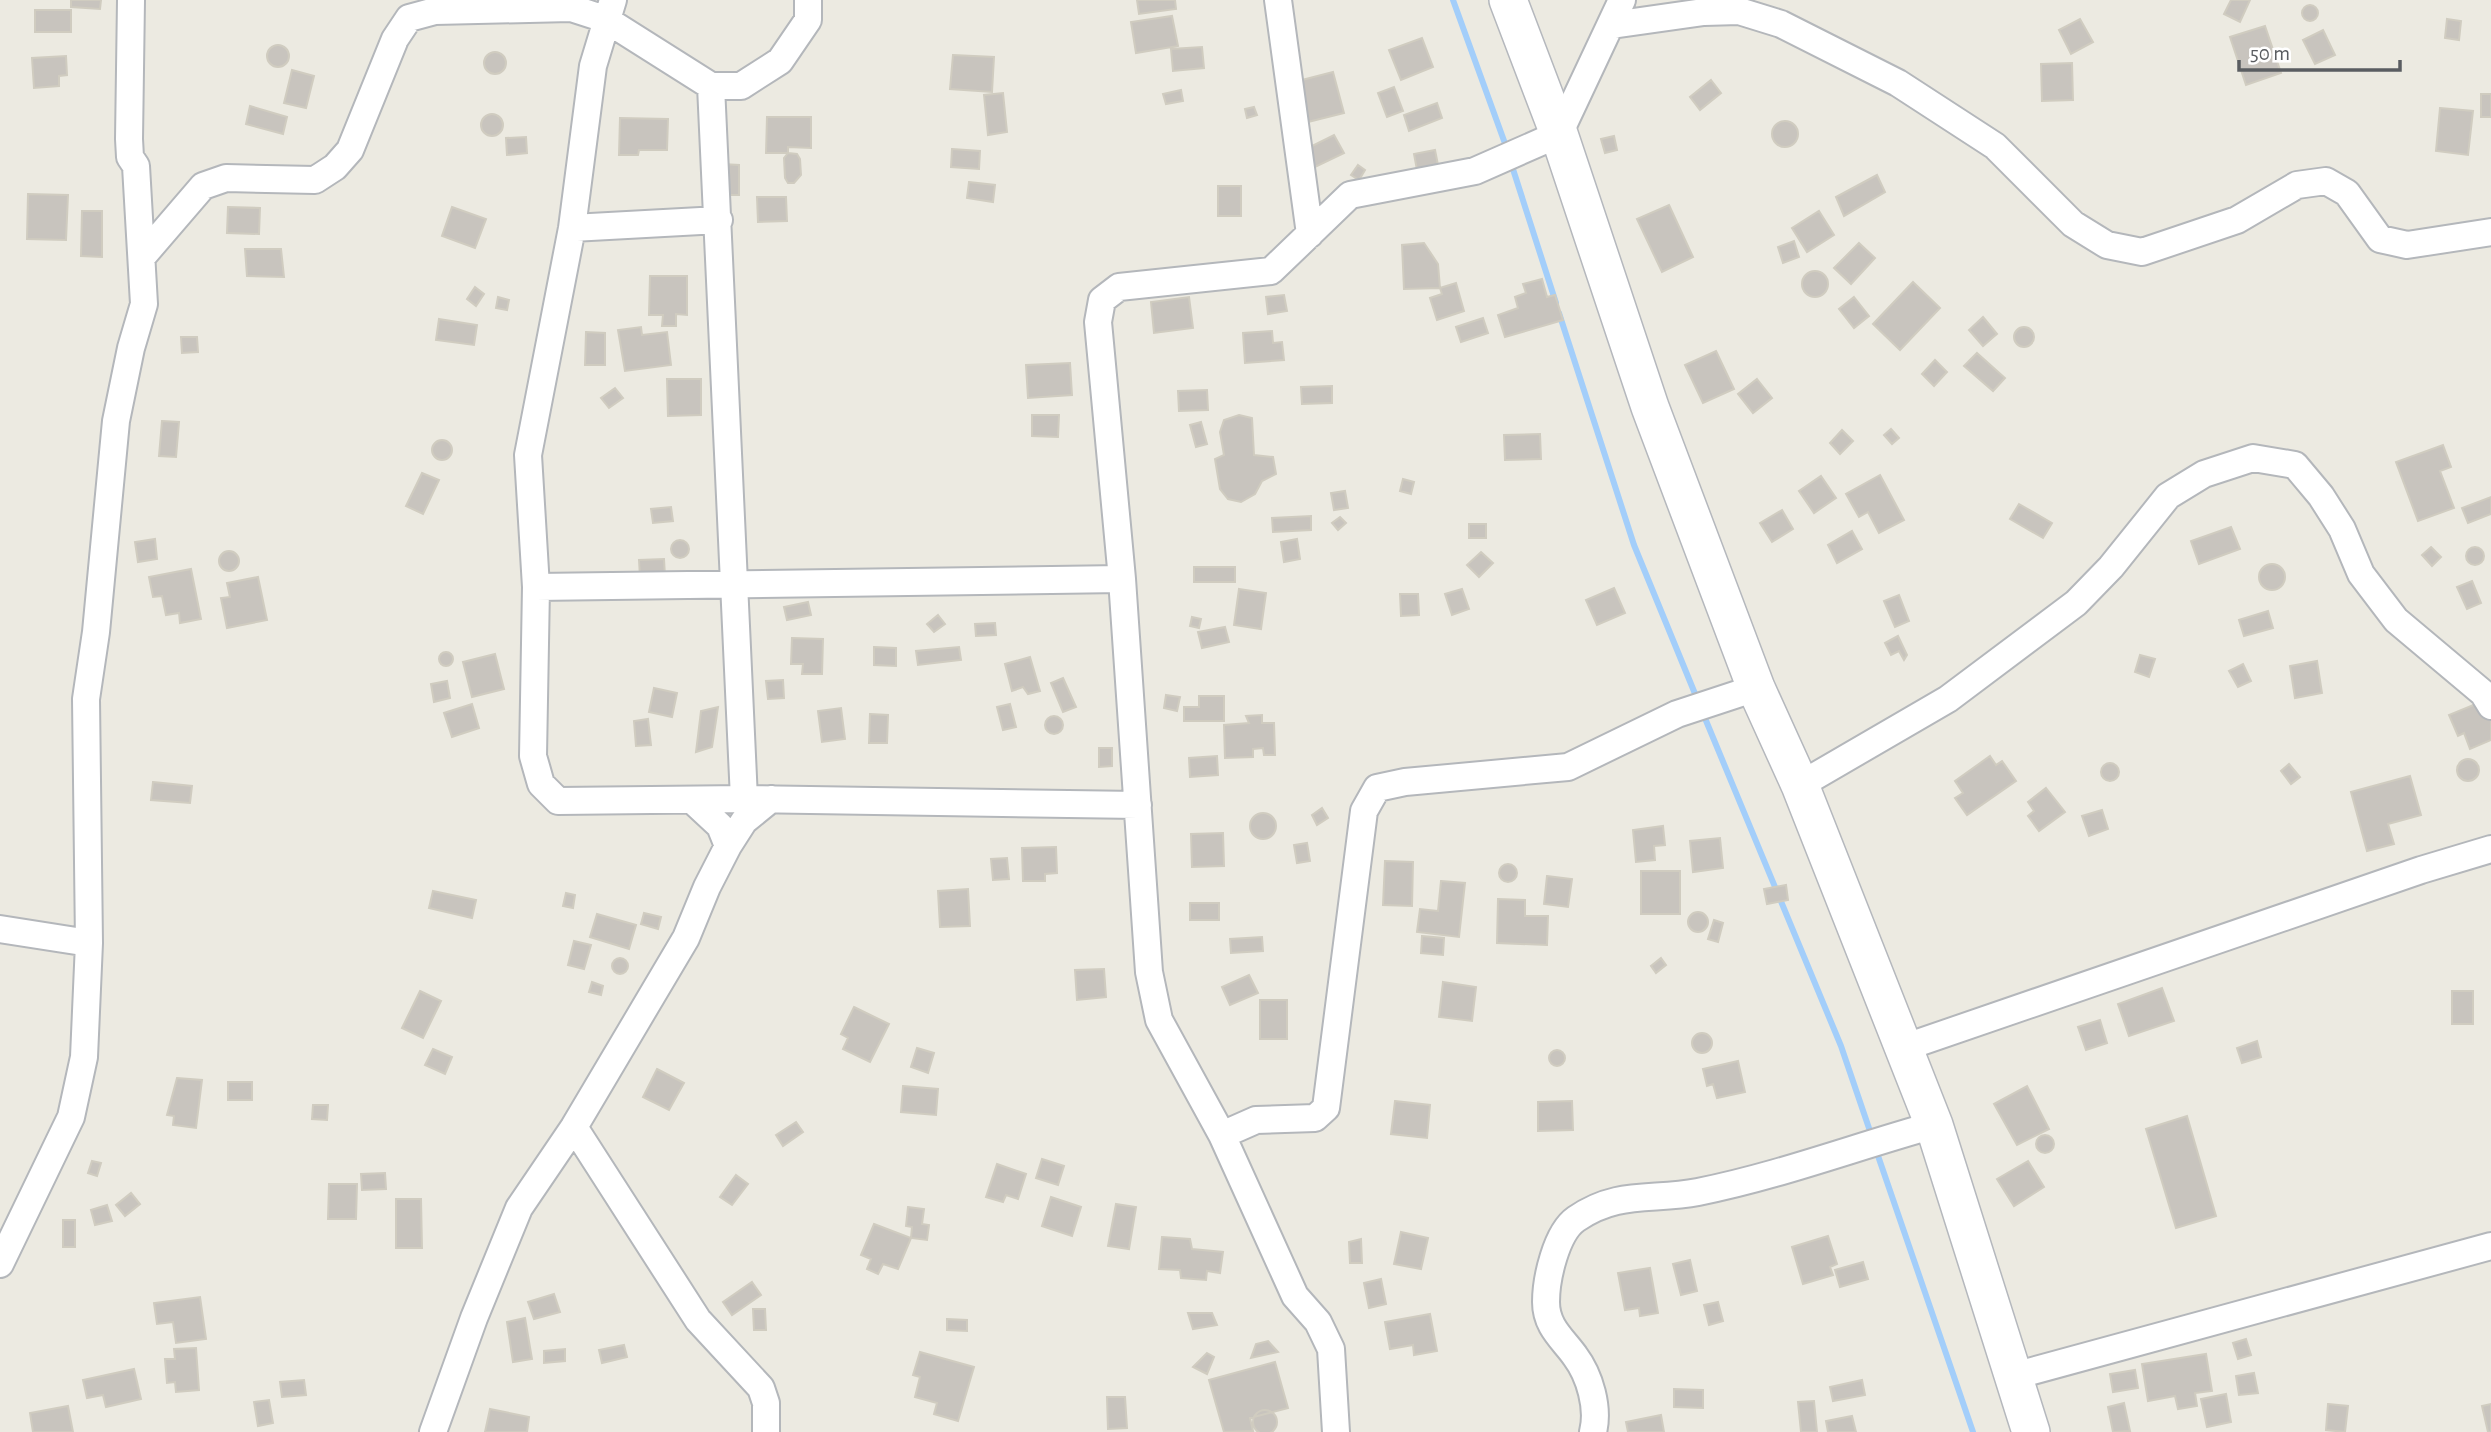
<svg xmlns="http://www.w3.org/2000/svg" width="2491" height="1432" viewBox="0 0 2491 1432" font-family="'Alegreya Sans',sans-serif">
  <style>
    .lines { fill: none; stroke-linecap: round; stroke-linejoin: round }
    .stream { stroke: #a3cefa; stroke-width: 6 }
    .building { fill: #c8c4be; stroke: #d0ccc0; stroke-width: 2 }
    .street-casing { stroke: #b4b7bb; stroke-width: 30 }
    .secondary-casing { stroke: #b5b8bd; stroke-width: 40 }
    .street { stroke: #fff; stroke-width: 26 }
    .secondary { stroke: #fff; stroke-width: 37 }
  </style>
  <rect width="100%" height="100%" fill="#eceae1"/>
  <g class="lines">
    <path class="stream" d="M1453,0l54,149
      M1511,163l45,140
      M1559,313l75,232 64,156
      M1702,711l139,335 31,91
      M1876,1150l97,282"/>
  </g>
  <path class="building" d="M71,0h30l-1,9 -29,-2z
    M1137,0h38l1,9 -37,5z
    M2231,0h19l-10,22 -16,-8z
    M2302 13a8 8 0 1 1 16 0a8 8 0 1 1-16 0Z
    M35,10h36v22h-36z
    M1172,16l6,30 -42,7 -5,-31z
    M2080,19l13,23 -22,12 -12,-24z
    M2447,19l14,2 -2,19 -14,-2z
    M2265,26l16,47 -35,12 -16,-48z
    M2323,30l12,25 -20,9 -12,-24z
    M1422,38l11,29 -32,13 -12,-30z
    M267 56a11 11 0 1 1 22 0a11 11 0 1 1-22 0Z
    M1202,47l2,21 -31,3 -2,-22z
    M484 63a11 11 0 1 1 22 0a11 11 0 1 1-22 0Z
    M953,55l41,2 -2,35 -42,-3z
    M66,56l1,19 -8,1v10l-25,2 -2,-30z
    M2072,63l1,37 -31,1 -1,-37z
    M292,70l22,6 -8,32 -22,-5z
    M1333,72l11,41 -36,9 -10,-41z
    M1711,80l10,13 -21,17 -10,-13z
    M1394,87l9,24 -16,6 -9,-24z
    M1181,90l2,11 -17,3 -3,-10z
    M1003,93l4,39 -19,3 -4,-40z
    M2481,94h10v23h-10z
    M1437,103l5,15 -33,13 -5,-16z
    M250,106l37,11 -4,17 -37,-10z
    M1254,107l3,8 -10,3 -2,-9z
    M2440,108l33,3 -5,44 -32,-4z
    M481 125a11 11 0 1 1 22 0a11 11 0 1 1-22 0Z
    M767,117h44v31l-23,-1v6h-22z
    M620,118l48,1 -1,31h-28l-1,5h-19z
    M1772 134a13 13 0 1 1 26 0a13 13 0 1 1-26 0Z
    M1334,135l10,18 -31,15 -9,-18z
    M1614,136l3,14 -12,3 -4,-14z
    M526,137l1,16 -20,2 -1,-17z
    M952,149l28,2 -1,18 -28,-2z
    M1435,150l3,15 -21,5 -3,-16z
    M788,153l9,1 3,5 1,16 -7,8h-6l-3,-5 -1,-20z
    M722,164l17,1v30h-18z
    M1358,165l7,5 -6,10 -8,-5z
    M1877,175l8,17 -41,24 -8,-19z
    M969,182l26,3 -2,17 -26,-4z
    M1218,186h23v30h-23z
    M28,194l40,1 -2,45 -39,-1z
    M757,197h29l1,24 -29,1z
    M1669,205l24,52 -31,15 -25,-53z
    M228,207l32,1 -1,26 -32,-1z
    M452,207l34,12 -11,29 -33,-12z
    M82,211h20v46l-21,-1z
    M1819,211l15,24 -27,17 -15,-24z
    M1794,241l5,16 -16,6 -5,-16z
    M1424,243l14,21 2,24 -36,1 -2,-44z
    M1859,243l16,15 -24,26 -17,-16z
    M245,249h36l3,28 -37,-1z
    M1802 284a13 13 0 1 1 26 0a13 13 0 1 1-26 0Z
    M650,276h37v39l-11,-1v12h-14l1,-11h-14z
    M1542,279l5,18 8,-2 8,25 -58,17 -7,-22 20,-7 -3,-11 11,-4 -3,-9z
    M1913,282l27,26 -40,42 -27,-26z
    M1456,283l8,28 -27,9 -7,-22 12,-4 -2,-6z
    M475,287l9,7 -8,12 -9,-7z
    M1284,295l3,16 -19,3 -2,-17z
    M498,297l11,3 -2,10 -11,-2z
    M1189,297l4,31 -39,5 -3,-31z
    M1854,297l15,19 -15,12 -15,-19z
    M1983,317l14,17 -14,12 -14,-16z
    M1483,318l5,15 -27,9 -5,-15z
    M439,319l38,6 -3,20 -38,-5z
    M2014 337a10 10 0 1 1 20 0a10 10 0 1 1-20 0Z
    M641,327l1,8 25,-3 4,33 -46,6 -7,-41z
    M1272,331l1,12 9,-1 2,18 -39,3 -2,-30z
    M586,332l19,1v32h-20z
    M181,337h16l1,15 -16,1z
    M1716,351l18,38 -31,14 -18,-38z
    M1977,353l28,25 -12,13 -29,-25z
    M1935,360l12,12 -13,14 -12,-12z
    M1070,363l2,32 -44,3 -2,-33z
    M667,379h34v36l-33,1z
    M1757,379l15,19 -19,15 -15,-19z
    M1332,386v17l-30,1 -1,-17z
    M615,388l8,10 -14,10 -8,-10z
    M1207,390l1,20 -29,1 -1,-20z
    M1032,415h27l-1,22 -26,-1z
    M1239,415l13,3 2,37 19,2 3,17 -14,7 -7,13 -14,8 -13,-3 -8,-10 -5,-30 9,-4 -4,-23 4,-12z
    M162,421l17,1 -3,35 -17,-1z
    M1201,422l6,22 -11,3 -6,-22z
    M1891,429l8,9 -7,6 -8,-9z
    M1842,430l11,11 -13,13 -10,-11z
    M1540,434l1,25 -36,1 -1,-25z
    M432 450a10 10 0 1 1 20 0a10 10 0 1 1-20 0Z
    M2443,445l8,22 -11,4 14,37 -36,13 -22,-59z
    M422,473l17,7 -16,34 -17,-8z
    M1880,475l24,45 -25,13 -11,-21 -9,5 -13,-23z
    M1821,476l15,22 -22,15 -15,-22z
    M1403,479l11,3 -3,12 -11,-3z
    M1345,491l3,17 -14,2 -3,-17z
    M2491,497v17l-23,9 -6,-15z
    M2019,504l33,19 -9,15 -33,-19z
    M671,507l2,14 -20,2 -2,-14z
    M1782,510l11,19 -21,13 -12,-19z
    M1311,516v14l-38,2 -1,-14z
    M1340,517l6,6 -8,7 -6,-7z
    M1469,524h17v14h-17z
    M2231,527l9,22 -41,15 -8,-23z
    M1852,531l10,18 -25,14 -9,-18z
    M155,539l2,20 -19,3 -3,-20z
    M1297,539l3,20 -16,3 -3,-20z
    M671 549a9 9 0 1 1 18 0a9 9 0 1 1-18 0Z
    M2466 556a9 9 0 1 1 18 0a9 9 0 1 1-18 0Z
    M2431,547l10,10 -9,9 -10,-11z
    M219 561a10 10 0 1 1 20 0a10 10 0 1 1-20 0Z
    M1481,552l12,11 -14,14 -12,-12z
    M664,559l1,17 -25,1 -1,-17z
    M2259 577a13 13 0 1 1 26 0a13 13 0 1 1-26 0Z
    M1194,567h41v15h-41z
    M191,569l10,50 -21,4 -1,-10 -13,2 -4,-19 -9,1 -4,-20z
    M258,577l9,43 -40,8 -6,-30 9,-1 -3,-14z
    M2472,581l9,22 -14,6 -10,-22z
    M1614,588l11,25 -28,12 -11,-25z
    M1239,589l27,4 -5,36 -27,-4z
    M1462,589l7,20 -17,6 -7,-21z
    M1400,594h18l1,21 -18,1z
    M1899,595l10,26 -14,6 -11,-26z
    M808,602l3,13 -24,5 -3,-13z
    M2268,611l5,17 -29,8 -5,-16z
    M938,615l7,9 -11,8 -7,-8z
    M1192,617l9,2 -2,9 -9,-2z
    M995,623l1,12 -20,1 -1,-12z
    M1225,627l4,15 -27,6 -4,-16z
    M1898,636l9,19 -3,5 -5,-9 -8,4 -6,-12z
    M792,638l31,1 -1,35h-20l1,-10h-12z
    M874,647l22,1v18l-22,-1z
    M959,647l2,13 -43,5 -2,-14z
    M439 659a7 7 0 1 1 14 0a7 7 0 1 1-14 0Z
    M495,654l9,35 -32,8 -9,-35z
    M2140,655l15,4 -6,18 -14,-5z
    M1030,657l10,34 -12,3 -5,-7 -11,4 -7,-27z
    M2317,661l5,32 -27,5 -5,-32z
    M2243,664l8,17 -13,6 -9,-16z
    M1063,678l13,29 -13,5 -12,-29z
    M783,680l1,18 -16,1 -2,-18z
    M447,681l3,17 -16,4 -3,-18z
    M654,688l23,5 -5,24 -23,-5z
    M1166,695l14,2 -3,14 -13,-3z
    M1199,696h25v25h-40v-14h15z
    M2483,701l8,20v19l-21,9 -6,-16 -6,3 -9,-21z
    M472,704l7,24 -27,9 -8,-24z
    M1010,704l6,23 -13,3 -6,-23z
    M718,707l-6,40 -16,5 5,-41z
    M841,708l4,31 -23,3 -4,-31z
    M870,714l18,1 -1,28h-18z
    M1262,715v8h12l1,32h-11l-1,-7 -10,1v8l-28,1 -1,-33 25,-2 -3,-7z
    M1045 725a9 9 0 1 1 18 0a9 9 0 1 1-18 0Z
    M648,719l3,26 -15,1 -2,-25z
    M1099,748h13v18l-13,1z
    M1217,756l1,19 -28,2 -1,-19z
    M1990,756l6,9 6,-4 14,20 -49,34 -12,-17 8,-5 -8,-12z
    M2457 770a11 11 0 1 1 22 0a11 11 0 1 1-22 0Z
    M2101 772a9 9 0 1 1 18 0a9 9 0 1 1-18 0Z
    M2289,764l11,13 -9,7 -10,-13z
    M2410,776l11,39 -33,9 6,20 -27,7 -16,-59z
    M153,782l39,4 -2,17 -39,-3z
    M2046,788l19,24 -26,19 -11,-15 6,-5 -6,-9z
    M1322,808l6,10 -11,7 -5,-10z
    M2102,810l6,19 -19,7 -7,-20z
    M1250 826a13 13 0 1 1 26 0a13 13 0 1 1-26 0Z
    M1663,826l2,19 -11,1 1,14 -19,2 -3,-32z
    M1223,833l1,33 -32,1 -1,-33z
    M1720,838l3,30 -30,4 -3,-31z
    M1307,843l3,18 -13,2 -3,-18z
    M1056,847l1,26 -12,1v7h-22l-1,-33z
    M1007,858l2,21 -16,1 -2,-21z
    M1385,861l28,1 -1,44 -29,-1z
    M1499 873a9 9 0 1 1 18 0a9 9 0 1 1-18 0Z
    M1641,871h39v43h-39z
    M1547,876l25,3 -4,28 -24,-3z
    M1441,881l24,2 -6,54 -42,-5 3,-23 18,2z
    M1786,885l2,15 -21,4 -3,-15z
    M968,889l2,37 -30,1 -2,-36z
    M433,891l43,9 -4,18 -43,-10z
    M566,893l9,2 -2,13 -10,-2z
    M1498,899l27,1v16h23l-1,29 -50,-2z
    M1190,903h29v17h-29z
    M1688 922a10 10 0 1 1 20 0a10 10 0 1 1-20 0Z
    M644,913l17,4 -3,12 -17,-5z
    M597,914l39,11 -7,24 -39,-12z
    M1714,920l9,3 -5,19 -10,-3z
    M1422,936l22,2 -1,17 -22,-2z
    M1262,937l1,14 -32,2 -1,-14z
    M574,941l17,4 -7,24 -16,-4z
    M612 966a8 8 0 1 1 16 0a8 8 0 1 1-16 0Z
    M1661,958l5,7 -10,8 -5,-7z
    M1104,969l2,28 -29,3 -2,-30z
    M1249,975l9,18 -28,12 -8,-18z
    M592,982l11,4 -2,9 -12,-3z
    M1443,982l33,5 -4,34 -33,-4z
    M2162,988l12,33 -45,15 -11,-32z
    M420,991l21,10 -18,37 -21,-10z
    M2452,991h21v33h-21z
    M1260,1000h27v39h-27z
    M854,1007l35,17 -19,38 -27,-13 5,-11 -7,-4z
    M2100,1020l7,23 -21,7 -8,-23z
    M1692 1043a10 10 0 1 1 20 0a10 10 0 1 1-20 0Z
    M2257,1041l4,16 -19,6 -5,-15z
    M917,1048l17,5 -6,20 -17,-6z
    M433,1049l19,8 -7,17 -20,-9z
    M1549 1058a8 8 0 1 1 16 0a8 8 0 1 1-16 0Z
    M1738,1061l7,31 -28,6 -4,-14 -6,2 -4,-17z
    M657,1069l27,14 -15,27 -26,-13z
    M177,1078l25,2 -6,48 -23,-3 1,-9 -7,-1z
    M228,1082h24v18h-24z
    M903,1086l35,3 -2,26 -35,-3z
    M2027,1086l22,43 -32,16 -23,-41z
    M1395,1101l35,4 -3,33 -36,-4z
    M1572,1101l1,29 -35,1v-29z
    M313,1105h15l-1,15 -15,-1z
    M2187,1116l29,100 -40,12 -30,-99z
    M796,1122l7,10 -20,14 -7,-11z
    M2036 1144a9 9 0 1 1 18 0a9 9 0 1 1-18 0Z
    M1042,1159l22,7 -6,19 -22,-7z
    M92,1161l9,2 -4,13 -9,-3z
    M2028,1161l16,26 -30,19 -17,-27z
    M997,1164l29,10 -8,25 -12,-4 -3,7 -17,-5z
    M385,1173l1,16 -24,1 -1,-16z
    M736,1175l12,9 -16,21 -12,-8z
    M329,1184h28l-1,35h-28z
    M131,1193l9,11 -15,12 -9,-11z
    M1051,1197l30,10 -9,29 -30,-10z
    M396,1199h25l1,49h-26z
    M1116,1204l20,3 -7,42 -21,-3z
    M107,1205l5,16 -17,4 -4,-15z
    M908,1207l16,2 -2,15 7,1 -2,15 -16,-2 1,-11 -6,-1z
    M63,1220h12v27h-12z
    M874,1224l37,14 -13,31 -15,-5 -5,10 -11,-5 4,-10 -10,-4z
    M1401,1232l27,6 -7,31 -27,-5z
    M1828,1236l9,28 -7,3 3,8 -30,9 -11,-37z
    M1162,1237l28,2 2,10 31,3 -3,21 -13,-2 -1,9 -25,-2 -1,-8 -21,-1z
    M1361,1239l1,24h-12l-1,-21z
    M1690,1260l7,31 -16,4 -8,-31z
    M1863,1262l5,17 -28,8 -5,-17z
    M1650,1268l8,45 -18,3 -1,-8 -14,2 -7,-37z
    M1381,1279l5,25 -17,4 -5,-25z
    M752,1282l9,13 -29,20 -9,-13z
    M554,1294l6,18 -26,7 -6,-17z
    M200,1297l6,42 -30,4 -3,-21 -16,2 -3,-21z
    M1718,1302l5,19 -14,4 -5,-20z
    M753,1309h12l1,21h-12z
    M1188,1313h24l5,12 -24,4z
    M1430,1314l7,37 -23,4 -1,-10 -23,4 -5,-27z
    M525,1318l7,41 -19,3 -6,-40z
    M947,1319l20,1v11l-20,-1z
    M2246,1339l5,16 -13,4 -5,-16z
    M1268,1341l10,11 -27,6 5,-14z
    M624,1345l3,12 -25,6 -3,-13z
    M196,1348l3,42 -23,2 -1,-10 -8,1 -2,-24h10l-1,-10z
    M565,1349v12l-21,2v-12z
    M920,1352l54,15 -16,54 -24,-7 3,-11 -22,-6 5,-20 -7,-2z
    M1207,1353l7,4 -7,17 -14,-7z
    M2206,1354l6,37 -17,2 2,13 -19,3 -3,-13 -27,5 -6,-37z
    M1275,1362l13,46 -38,10 3,13 -29,1 -15,-52z
    M134,1369l7,30 -35,8 -3,-12 -16,3 -4,-18z
    M2135,1370l3,18 -25,4 -3,-18z
    M2254,1373l4,20 -19,2 -3,-19z
    M304,1380l2,15 -24,2 -2,-15z
    M1862,1380l3,15 -32,6 -3,-14z
    M1674,1389l29,1v18l-29,-1z
    M2226,1394l5,28 -24,5 -6,-28z
    M1107,1397h18l2,31 -19,1z
    M269,1400l4,23 -15,3 -4,-24z
    M1814,1401l3,31h-16l-3,-30z
    M2124,1403l6,28 -17,1 -5,-25z
    M2328,1404l20,2 -3,26 -19,-2z
    M2491,1404v28h-3l-6,-26z
    M68,1406l5,26h-40l-3,-19z
    M490,1409l39,8 -2,15h-42z
    M1253 1422a12 12 0 1 1 24 0a12 12 0 1 1-24 0Z
    M1661,1415l3,17h-36l-2,-10z
    M1852,1416l4,16h-28l-2,-11z"/>
  <g class="lines">
    <defs>
      <path id="street" d="M613,0l-20,66 -21,162 -44,227 8,132 -3,169 8,28 17,17 186,-2 394,6
        M1278,0l32,234
        M1612,25l92,-13 35,-1 42,13 117,59 97,63 78,78 34,21 35,7 95,-32 60,-35 29,-4 21,12 33,46 27,6 84,-13
        M711,86l33,713
        M572,228l147,-8
        M142,257l61,-71 23,-8 89,2 20,-13 15,-17 45,-111 14,-21 26,-7 136,-3 34,11 106,67h30l39,-25 28,-41v-20
        M536,587l586,-8
        M1800,785l148,-86 128,-96 35,-36 57,-71 36,-22 49,-16 42,7 26,31 21,33 19,45 35,46 87,73 8,13
        M692,800l28,26 8,20
        M0,929l89,14 -3,-244 10,-67 20,-211 15,-73 13,-44 -8,-138 -6,-9 -1,-18 2,-139
        M1903,1048l518,-178 70,-21
        M574,1127l124,193 63,68 5,15v29
        M1222,1135l34,-15 59,-2 11,-10 38,-297 13,-23 28,-6 163,-15 109,-53 79,-26
        M0,1264l71,-147 13,-60 5,-114
        M2014,1376l477,-130
        M433,1432l41,-114 45,-110 55,-81 112,-189 21,-51 21,-41 16,-25 27,-22
        M1336,1432l-5,-83 -13,-27 -23,-26 -73,-161 -63,-115 -10,-48 -27,-393 -24,-257 4,-22 17,-13 152,-16 79,-76 125,-24 84,-37 63,-134
        M1593,1432c6,-24 -3,-56 -18,-76 -12,-17 -29,-29 -29,-54 0,-23 10,-69 30,-83 42,-29 76,-18 122,-27 80,-16 157,-45 236,-67"/>
      <path id="secondary" d="M1508,0l51,134 91,273 106,281 44,97 134,340 97,307"/>
    </defs>
    <use href="#street" class="street-casing"/>
    <use href="#secondary" class="secondary-casing"/>
    <use href="#street" class="street"/>
    <use href="#secondary" class="secondary"/>
  </g>
  <path d="M2239 60v10h161v-10" fill="none" stroke="#5a5d61" stroke-width="3.5"/>
  <text x="2250" y="60" font-size="21" fill="#5a5d61" stroke="#ffffff" stroke-width="5" paint-order="stroke">50 m</text>
</svg>
